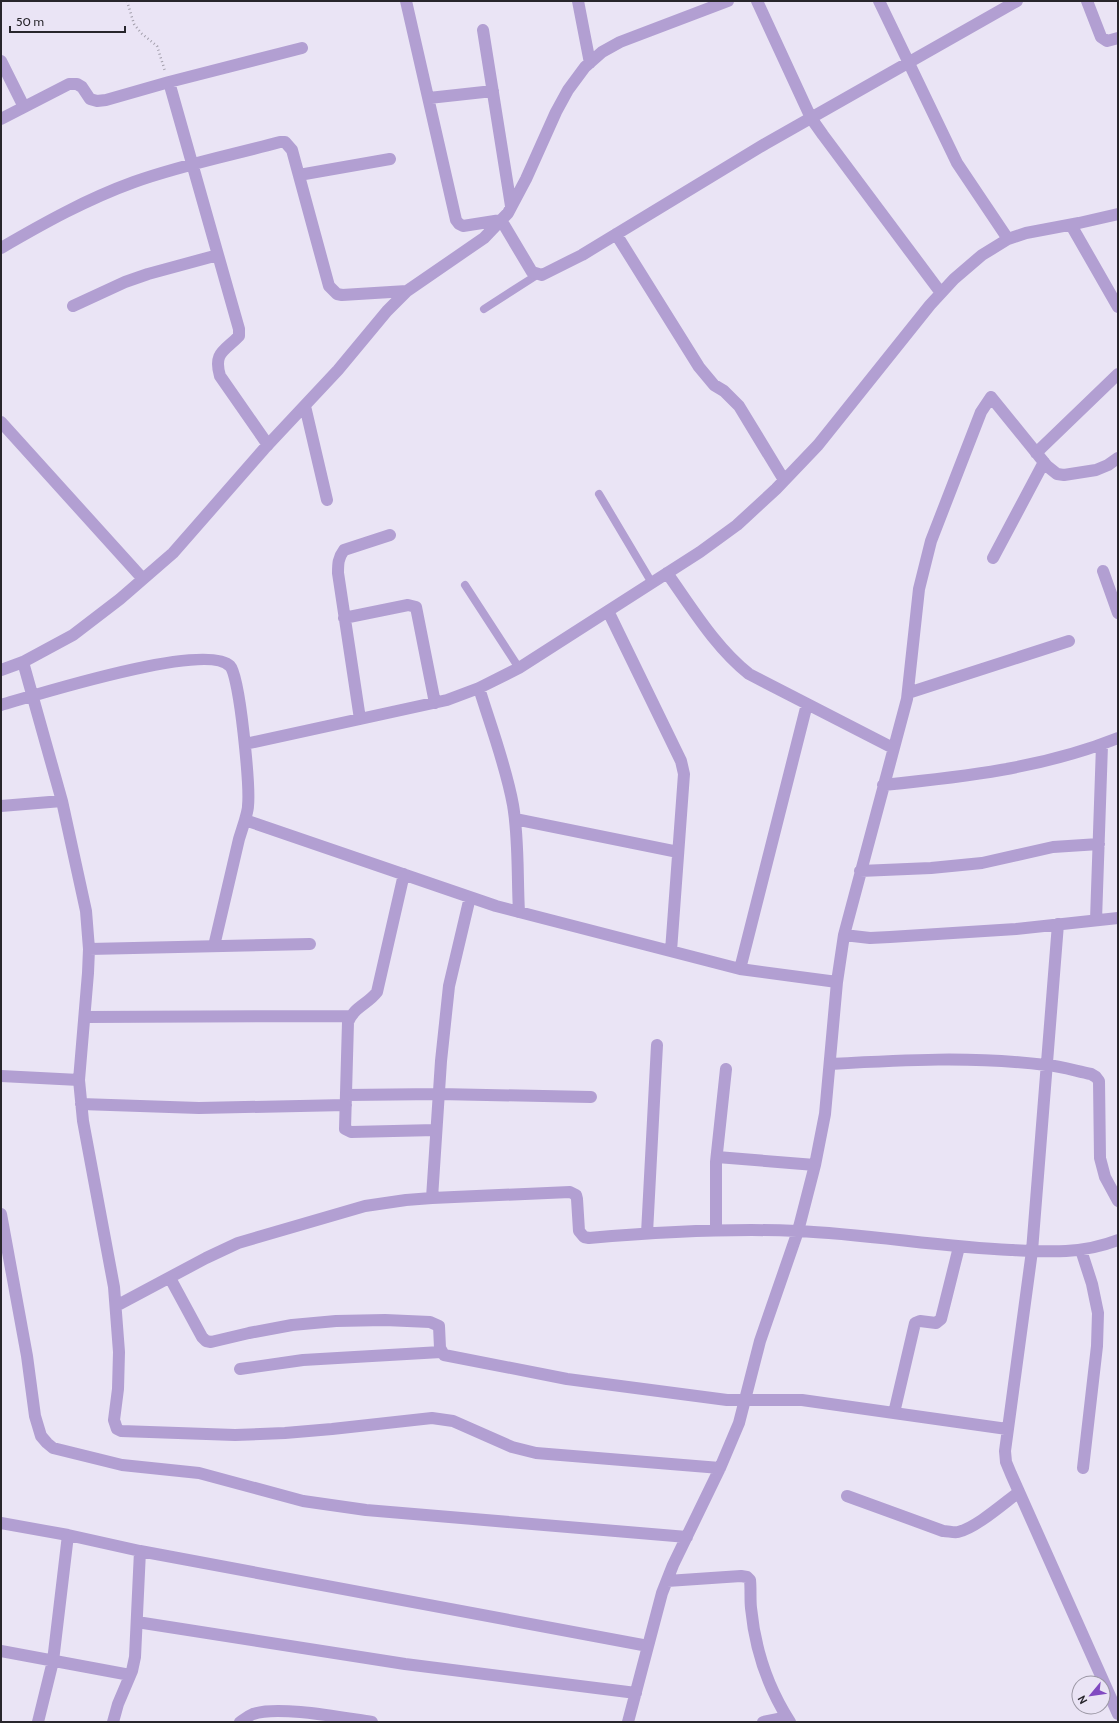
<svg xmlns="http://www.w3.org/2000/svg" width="1119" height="1723" viewBox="0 0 1119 1723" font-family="Cabin,sans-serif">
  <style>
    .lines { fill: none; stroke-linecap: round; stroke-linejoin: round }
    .path { stroke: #a39fac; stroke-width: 2.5; stroke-dasharray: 1 3; stroke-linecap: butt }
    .lane { stroke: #b29fd2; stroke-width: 8 }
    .street { stroke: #b29fd2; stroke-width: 12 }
  </style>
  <rect width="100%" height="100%" fill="#eae4f5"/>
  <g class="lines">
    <path class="path" d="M127,1l7,23 7,9 16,13 8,25"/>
    <path class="lane" d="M484,309l53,-34
      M599,494l53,89
      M465,585l54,83"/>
    <path class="street" d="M406,1l50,219 3,4 4,2 38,-6 31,52 10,3 40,-20 183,-111 252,-143
      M578,1l12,62
      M757,1l54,117 12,17 118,158
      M879,1l78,162 51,76
      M1087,1l14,36 6,4 11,-3
      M483,30l28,176
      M1,61l23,46
      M169,82l133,-34
      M429,98l64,-7
      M1,119l68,-35h8l5,3 8,12 7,2 9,-1 63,-18 70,247v7c-14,15 -26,16 -19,40l48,69
      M299,175l91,-16
      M1071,225l47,82
      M616,234l83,133 15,18 10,6 15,15 45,74
      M1,248c43,-25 86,-49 133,-66 47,-17 98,-27 146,-40h5l7,8 37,136 8,8 5,1 65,-4
      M73,306l52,-24 23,-8 70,-19
      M305,406l22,94
      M1,422l142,157
      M1036,453l82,-79
      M993,558l51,-96
      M1103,571l15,42
      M667,573c25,35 48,74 82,101l144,74
      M608,611l73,150 3,13 -13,177
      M344,618l64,-13 8,2 19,96
      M23,662l39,139 24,110 3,38 -1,24 -9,107 4,41 31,166 5,65 -1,37 -4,31 3,9 4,2 114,4 50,-2 47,-4 100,-11 21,3 59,26 24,6 184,15
      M1,670l22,-8 50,-27 47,-36 53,-46 91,-104 74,-79 49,-59 20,-20 77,-53 24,-25 18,-34 30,-67 12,-22 17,-23 17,-15 18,-10 108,-41
      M479,688c12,39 27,78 34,117 6,35 4,72 6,107
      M908,693l161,-52
      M1,705c35,-10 205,-64 229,-39 10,10 20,121 18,140 0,4 -2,10 -3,14l251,86 244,63 97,13
      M360,719l-22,-146c0,-9 0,-15 6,-23l46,-15
      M245,744l202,-44 32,-12 40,-20 181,-116 37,-27 39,-36 42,-44 112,-140 24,-26 28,-24 26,-16 18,-6 53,-10 39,-9
      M883,785c80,-8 160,-17 235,-47
      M1,806l61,-5
      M515,819l163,33
      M860,871l71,-3 51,-5 71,-16 46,-3
      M404,874l-27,118c-9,12 -23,15 -29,30l-3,107 6,3 85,-2
      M1096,920l6,-175
      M1058,924l-26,327 -27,200 1,11 5,12 107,240
      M844,935l26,3 20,-1 126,-8 102,-11
      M214,946l25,-107 6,-19
      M89,949l221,-5
      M740,969l67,-265
      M85,1017l266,-1
      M830,1064c72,-4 144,-8 216,1 15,1 30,6 45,9l5,3 3,4 1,77 5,19 13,24
      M1,1076l78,4
      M346,1095l93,-1 152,3
      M81,1104l118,4 147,-3
      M717,1157l98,8
      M432,1198l9,-137 8,-75 21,-89
      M1,1214l26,142 8,60 6,20 6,7 6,5 69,17 77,8 104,28 63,9 321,27
      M716,1230v-68l10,-93
      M647,1233l10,-188
      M1081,1250l11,34 6,29 -1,33 -14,122
      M170,1278l32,59 4,4 5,1 38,-9 43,-8 44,-4 49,-1 45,2 9,4 1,22 4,7 123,24 160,21h75l205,29
      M116,1306l90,-48 32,-15 127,-37 41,-6 26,-2 138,-6 6,3 1,4 2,32 5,6 5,1c70,-6 139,-10 208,-7 72,3 142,16 214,19 38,2 71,4 107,-10
      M240,1369l63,-9 138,-8
      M894,1413l21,-90 5,-2 16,2 5,-4 18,-72
      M847,1496l96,35c5,0 11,2 15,1 18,-4 46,-29 61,-40
      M1,1523l67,12 72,16 508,95
      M667,1581l74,-5 6,1 3,3c1,9 0,19 1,28 4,41 17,80 39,114
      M137,1622l268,42 231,29
      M1,1651l129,24
      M38,1722l15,-61 15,-126
      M113,1722l5,-18 14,-33 3,-14 5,-106
      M240,1722c4,-2 8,-6 13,-8 25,-9 91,4 119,8
      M628,1722l34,-129 11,-28 47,-97 19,-45 21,-82 38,-110 17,-66 10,-51 12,-132 7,-47 63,-236 12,-110 12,-48 50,-129 10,-15 56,69 10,8 7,1 32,-5 12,-5 10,-7
      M763,1722l24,-5"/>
  </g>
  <rect width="1119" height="1723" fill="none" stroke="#28262c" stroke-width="4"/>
  <g transform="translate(1091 1695) rotate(241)"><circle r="19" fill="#eae4f5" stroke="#9c98a5"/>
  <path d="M0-3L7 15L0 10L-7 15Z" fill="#814ac1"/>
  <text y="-6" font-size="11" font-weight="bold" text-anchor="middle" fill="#28262c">N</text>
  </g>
  <path d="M10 26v6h115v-6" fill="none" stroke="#28262c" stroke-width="2"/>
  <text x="16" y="26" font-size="12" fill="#28262c" stroke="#eae4f5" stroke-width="3" paint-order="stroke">50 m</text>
</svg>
